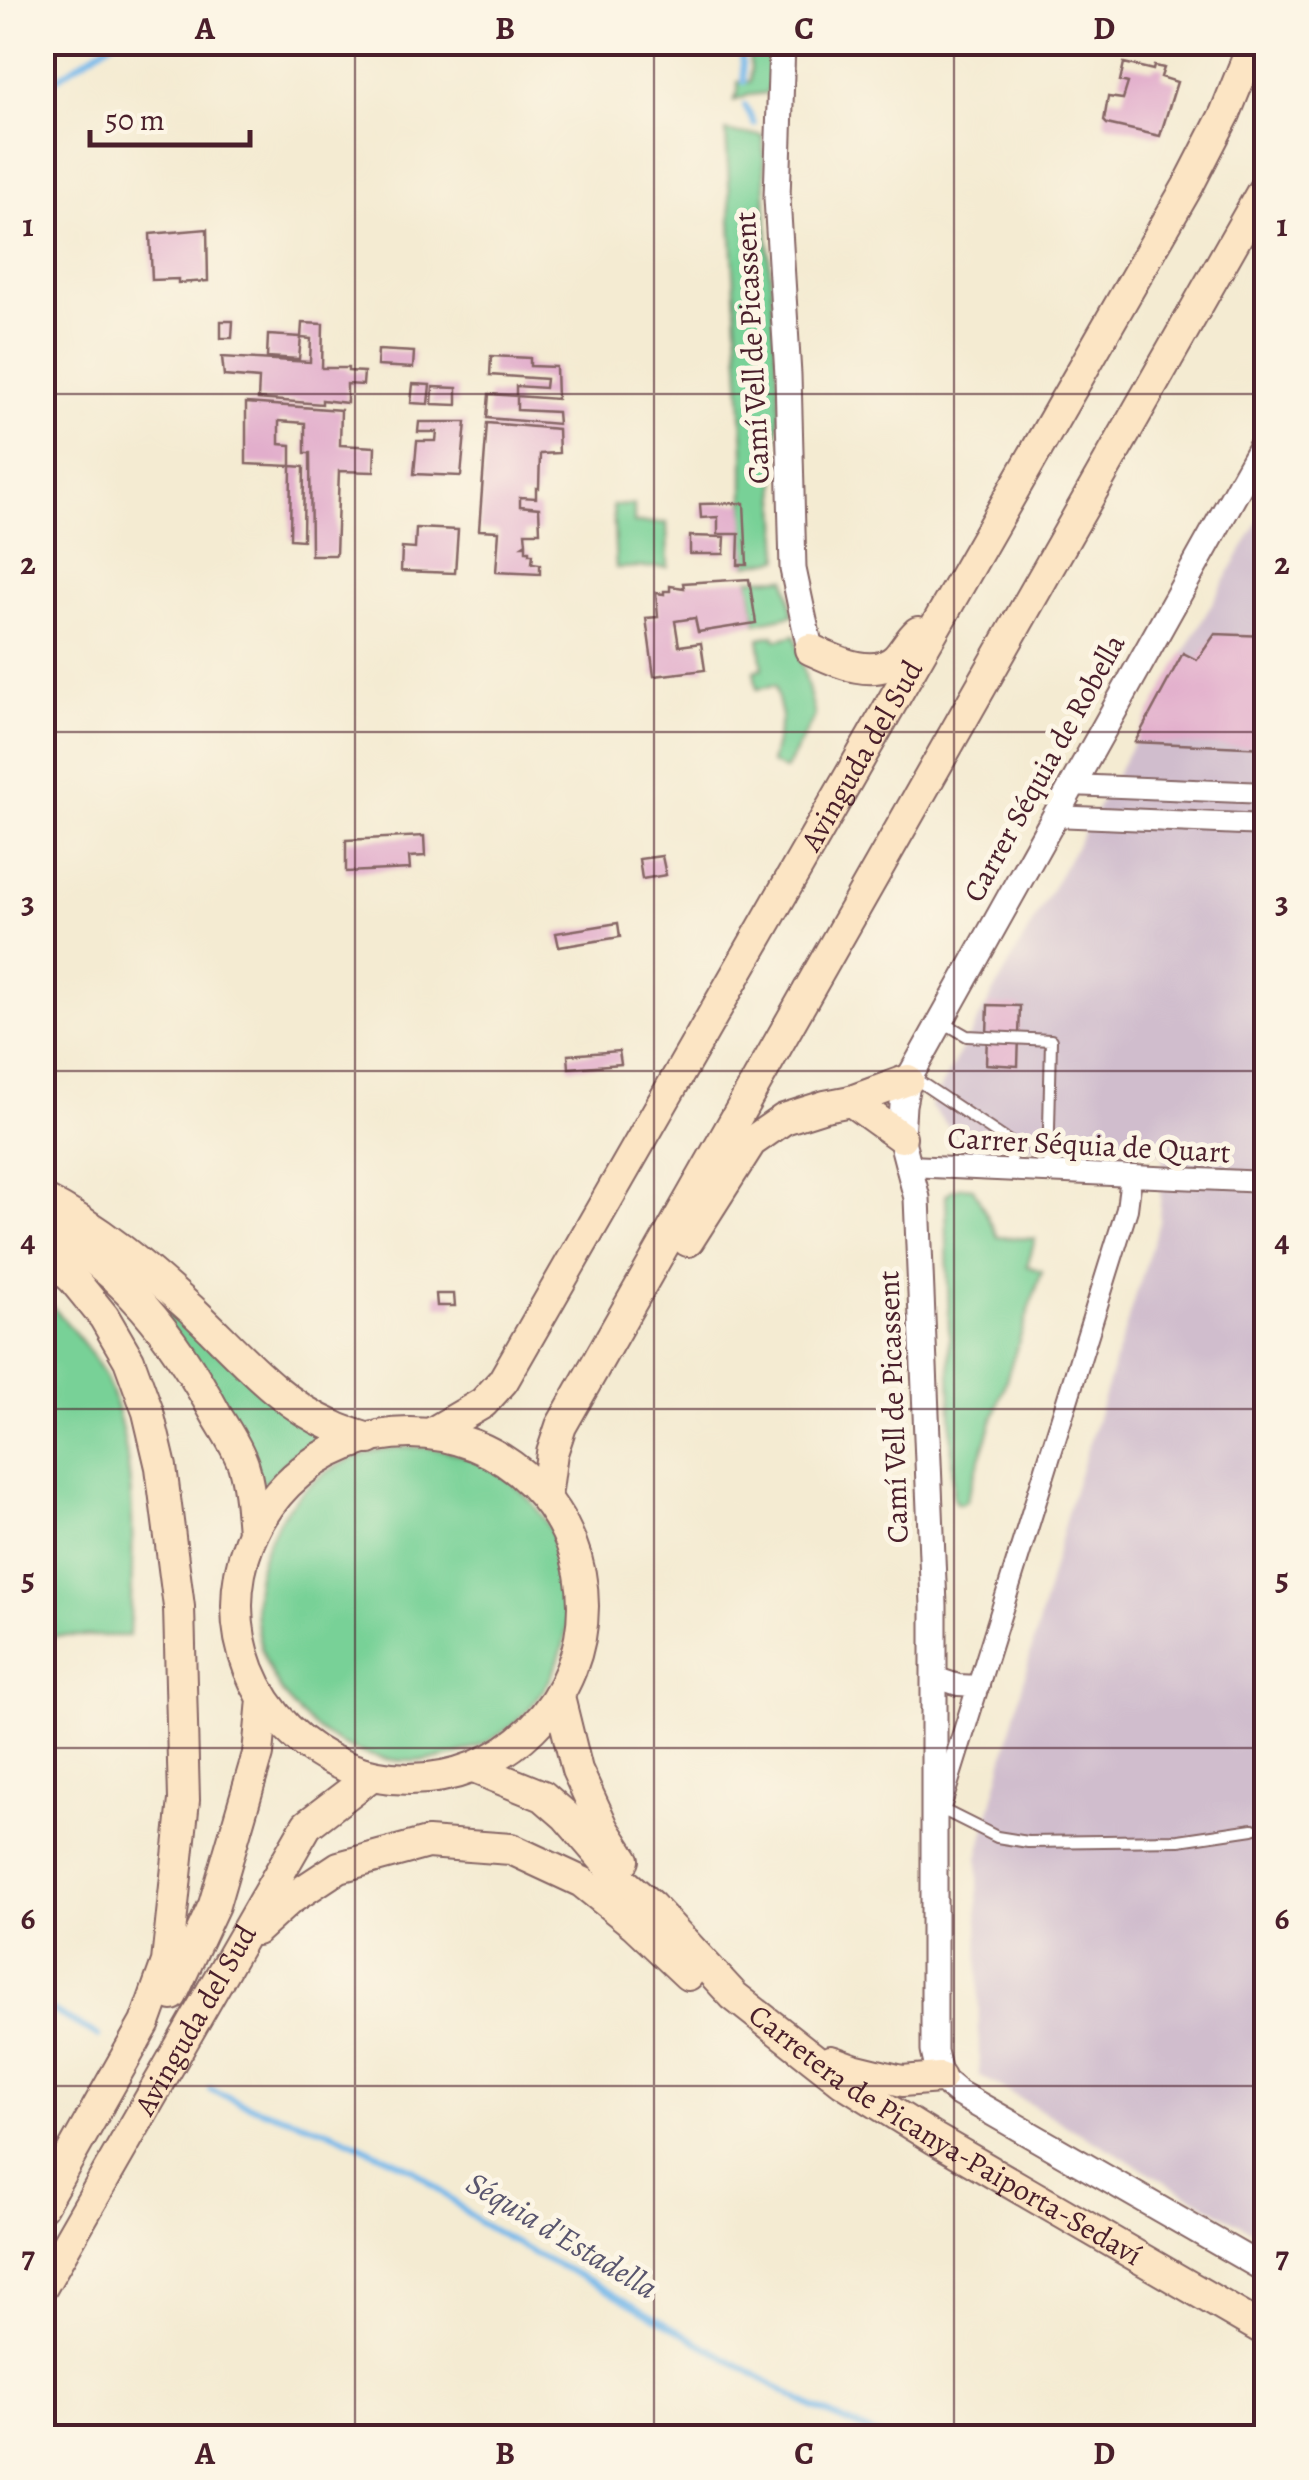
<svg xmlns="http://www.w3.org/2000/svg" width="1309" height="2480" viewBox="0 0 1309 2480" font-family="Alegreya,serif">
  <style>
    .industrial { fill: #d0bdcd }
    .green { fill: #78d197; stroke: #617861; stroke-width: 2.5 }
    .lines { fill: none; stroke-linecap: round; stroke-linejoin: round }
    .stream { stroke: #75b8ea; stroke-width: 6 }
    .building { fill: #e2aecc }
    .service-casing { stroke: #866665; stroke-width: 14 }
    .minor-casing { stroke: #866665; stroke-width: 24 }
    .tertiary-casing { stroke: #866665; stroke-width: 29 }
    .secondary-casing { stroke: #866665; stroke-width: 34 }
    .service { stroke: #fff; stroke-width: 10 }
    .minor { stroke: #fff; stroke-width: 20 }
    .tertiary { stroke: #fff; stroke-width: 25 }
    .secondary { stroke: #fce5c4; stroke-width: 30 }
    .grid { fill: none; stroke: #4a1f2b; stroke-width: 2.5; stroke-opacity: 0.55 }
    .labels { text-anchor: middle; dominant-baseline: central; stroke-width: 10; stroke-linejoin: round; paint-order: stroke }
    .street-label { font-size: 30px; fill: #4a1f2b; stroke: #fcf5e5 }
    .water-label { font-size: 32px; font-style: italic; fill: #59556e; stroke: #fcf5e5 }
    .neatline { fill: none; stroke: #4a1f2b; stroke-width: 4 }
    .grid-label { font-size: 32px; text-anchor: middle; font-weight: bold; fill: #4a1f2b }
  </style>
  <rect width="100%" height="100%" fill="#fcf5e5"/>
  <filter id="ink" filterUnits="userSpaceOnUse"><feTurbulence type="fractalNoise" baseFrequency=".01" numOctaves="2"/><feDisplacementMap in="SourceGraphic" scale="20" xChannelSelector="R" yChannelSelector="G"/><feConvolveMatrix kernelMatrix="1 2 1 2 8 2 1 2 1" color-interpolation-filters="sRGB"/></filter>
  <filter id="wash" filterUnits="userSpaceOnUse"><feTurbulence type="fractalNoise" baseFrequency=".0048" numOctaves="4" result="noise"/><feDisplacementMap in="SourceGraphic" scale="40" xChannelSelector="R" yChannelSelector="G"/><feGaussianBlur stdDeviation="2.25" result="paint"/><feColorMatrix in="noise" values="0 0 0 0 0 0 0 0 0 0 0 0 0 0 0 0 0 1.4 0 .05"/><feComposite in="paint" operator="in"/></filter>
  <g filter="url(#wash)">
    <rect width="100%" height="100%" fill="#f4ebd2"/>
    <path class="industrial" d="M1266,507v1732l-287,-164 -1,-217 90,-349 91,-287 4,-69 -198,-8 -35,-39z"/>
    <path class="green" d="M747,43h28l-1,24 -7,26 -18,2 -15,6 4,-9v-10h12l1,-13z
      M726,131l13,3 24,1 3,79 14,194 -5,52 5,99 -33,6 -3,-46v-70z
      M634,505v18h33l1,44 -52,1 -3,-62z
      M786,578l7,37 -37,8 -7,-44z
      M774,635l2,5 19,-5 20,81 -30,54 -14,-7 11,-47 -7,-30 -18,3 -3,-18 9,-3 -4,-30z
      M962,1187l11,1 25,49 37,2 -8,27 15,5 -76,230 -5,3 -5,-1 -3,-5 -7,-303 6,-5z
      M118,1261l203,175 -2,3 -25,15 -31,31z
      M52,1306c18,21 44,49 55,75 31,72 27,179 22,255h-85l-2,-315z
      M255 1604a157 157 0 1 1 314 0a157 157 0 1 1-314 0Z"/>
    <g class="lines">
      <path class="stream" d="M741,42l3,40
        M42,88l70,-46
        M745,105l9,19
        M42,2005l56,31
        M210,2089l29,13 90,29 84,38 67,54 53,30 61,30 218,124 71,31"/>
    </g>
    <g id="blocks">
      <path class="building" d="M1124,63l29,7 1,-4 10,2 -3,9 16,5 -17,54 -53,-12 -3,-3 4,-24 15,2 5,-16 -8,-2z
        M207,229l1,52 -30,2v-4l-26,1 -2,-46z
        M221,321h12l-1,17h-11z
        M302,323l21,1 -1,44h26v3l16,1 -1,13 -16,-1v19l-25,-3v4l-64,-5 1,-20 -35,-3 -2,-19 88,5 1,-23 -10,-1z
        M268,335l33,2 -2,22 -32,-2z
        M378,350l36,2 -1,16 -36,-2z
        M491,356l39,2v8l26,1 1,32 -41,-3v-10l29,2 1,-9 -56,-4z
        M413,384l17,1 -2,19 -17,-1z
        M433,387l24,1v17l-25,-1z
        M489,394l28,2v14l40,2 1,12 -71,-6z
        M246,403l95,7 -1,35 35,2 -1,25 -35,-1 -3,84h-25l-1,-102h-5v-30l-26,-2v23l12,1v21l-45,-2z
        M419,422h47l-5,54 -47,-2 3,-33h19l1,-9h-19z
        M487,423l71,6 1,24 -19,1 -1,34h-3v10l-16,-1v9l19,2 1,24h-15l1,11 -3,2h3v6h3v3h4l-1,9 8,1v10l-44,-2 3,-41 -20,-1z
        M291,466l13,1 -1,73 -13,-1z
        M744,503l3,62h-9l1,-31h-21v-17l-17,1 -1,-14z
        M416,528l42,2 -3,43 -54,-2 1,-23 13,1z
        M690,536l35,1 -1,17h-34z
        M749,579l7,44 -58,9 -3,-14 -20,3 4,25 22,-3 4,27 -51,6 -8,-58 12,-1 -2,-24 8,1v-3h6v-5l14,2 -1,-5z
        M1215,634l51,2v112l-131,-6 48,-89 14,7z
        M424,836l1,20 -16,1 1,12 -64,3v-32z
        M662,856l4,19 -24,4 -3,-20z
        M618,923l2,14 -61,10 -3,-14z
        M988,1005l32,1 -2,60 -32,-2z
        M619,1051l2,13 -52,4 -1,-13z
        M436,1294h18l1,12h-18z"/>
    </g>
  </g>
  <g filter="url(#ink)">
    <use href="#blocks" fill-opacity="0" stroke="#866665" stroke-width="2.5"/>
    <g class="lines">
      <defs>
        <path id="service" d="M941,1021l26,15 84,4 -3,132
          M911,1076l100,67v28
          M941,1809l56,28 31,5 151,-2 74,-11"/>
        <path id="minor" d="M1245,476l21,10
          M1071,785l195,8
          M1054,816l212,9
          M909,1166l357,16
          M934,1677l24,8 21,1
          M939,1811l188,-602 4,-32"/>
        <path id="tertiary" d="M782,42l-5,156 11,177 5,194 17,80
          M1266,438l-358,642 -5,25 -2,32 16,61 17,407v446l6,27 18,15 308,177"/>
        <g id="secondary">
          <path d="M810,649c24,11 64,32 87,9 8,-9 12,-18 21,-26"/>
          <path d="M851,1101l57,-21"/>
          <path d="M42,1199c56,28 103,68 149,110 44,41 86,93 142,117 11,6 24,9 36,13"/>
          <path d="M42,1224c81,46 132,112 175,192 9,15 20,31 26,48 7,22 8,45 10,68"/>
          <path d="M688,1241l63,-99 33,-23 41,-13 26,-5 50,36"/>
          <path d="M42,1250l31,29 31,38 25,43 19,52 13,55 18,140 5,193 -17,162 -22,61 -103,183"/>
          <circle cx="410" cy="1606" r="173"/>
          <path id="s1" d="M430,1434l53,-31 20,-22 686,-1197 36,-70 29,-72"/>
          <path d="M546,1497l6,-44 9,-27 705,-1241"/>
          <path d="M559,1697l18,73 27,59 20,31"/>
          <path id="s2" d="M474,1768l69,28 23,20 56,65 29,25 83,90 108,85 93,58 331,192"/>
          <path d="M256,1930l33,-30 50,-33 88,-24 84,6 71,33 52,42 54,51"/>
          <path d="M172,1995l42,-90 44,-151 5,-55"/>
          <path d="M831,2061l22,8 49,12 38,-3"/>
          <path id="s3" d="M42,2287l265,-462 64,-49"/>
        </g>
      </defs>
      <use href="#service" class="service-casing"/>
      <use href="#minor" class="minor-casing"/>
      <use href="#tertiary" class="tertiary-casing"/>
      <use href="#secondary" class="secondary-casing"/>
      <use href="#service" class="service"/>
      <use href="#minor" class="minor"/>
      <use href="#tertiary" class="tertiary"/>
      <use href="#secondary" class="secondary"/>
    </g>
  </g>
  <path class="grid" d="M355,42v2396M654,42v2396M954,42v2396M42,394h1224M42,732h1224M42,1071h1224M42,1409h1224M42,1748h1224M42,2086h1224"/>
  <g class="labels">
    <g class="street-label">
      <text transform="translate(752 348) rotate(-93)">Camí Vell de Picassent</text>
      <text stroke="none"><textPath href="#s1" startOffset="812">Avinguda del Sud</textPath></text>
      <text transform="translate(1044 768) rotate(-61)">Carrer Séquia de Robella</text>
      <text transform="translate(1089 1145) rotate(3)">Carrer Séquia de Quart</text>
      <text transform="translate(893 1407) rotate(-92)">Camí Vell de Picassent</text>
      <text stroke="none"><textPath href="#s3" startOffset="308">Avinguda del Sud</textPath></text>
      <text stroke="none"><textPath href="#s2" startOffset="605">Carretera de Picanya-Paiporta-Sedaví</textPath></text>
    </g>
    <g class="water-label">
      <text transform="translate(562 2235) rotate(31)">Séquia d'Estadella</text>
    </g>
  </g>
  <rect width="1309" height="2480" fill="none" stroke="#fcf5e5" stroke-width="110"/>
  <path d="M90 130v15h160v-15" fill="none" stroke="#4a1f2b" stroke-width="5"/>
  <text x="105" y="130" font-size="30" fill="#4a1f2b" stroke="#fcf5e5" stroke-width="8" paint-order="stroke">50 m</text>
  <rect x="55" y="55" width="1199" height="2370" class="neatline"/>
  <g class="grid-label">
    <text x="205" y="39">A</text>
    <text x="505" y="39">B</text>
    <text x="804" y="39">C</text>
    <text x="1104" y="39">D</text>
    <text x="28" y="236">1</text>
    <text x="1282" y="236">1</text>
    <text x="28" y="574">2</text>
    <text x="1282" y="574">2</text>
    <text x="28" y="913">3</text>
    <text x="1282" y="913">3</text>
    <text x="28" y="1251">4</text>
    <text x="1282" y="1251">4</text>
    <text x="28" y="1590">5</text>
    <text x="1282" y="1590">5</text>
    <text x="28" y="1929">6</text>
    <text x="1282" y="1929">6</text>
    <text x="28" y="2267">7</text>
    <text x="1282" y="2267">7</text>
    <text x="205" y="2464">A</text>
    <text x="505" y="2464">B</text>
    <text x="804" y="2464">C</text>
    <text x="1104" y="2464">D</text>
  </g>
</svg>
